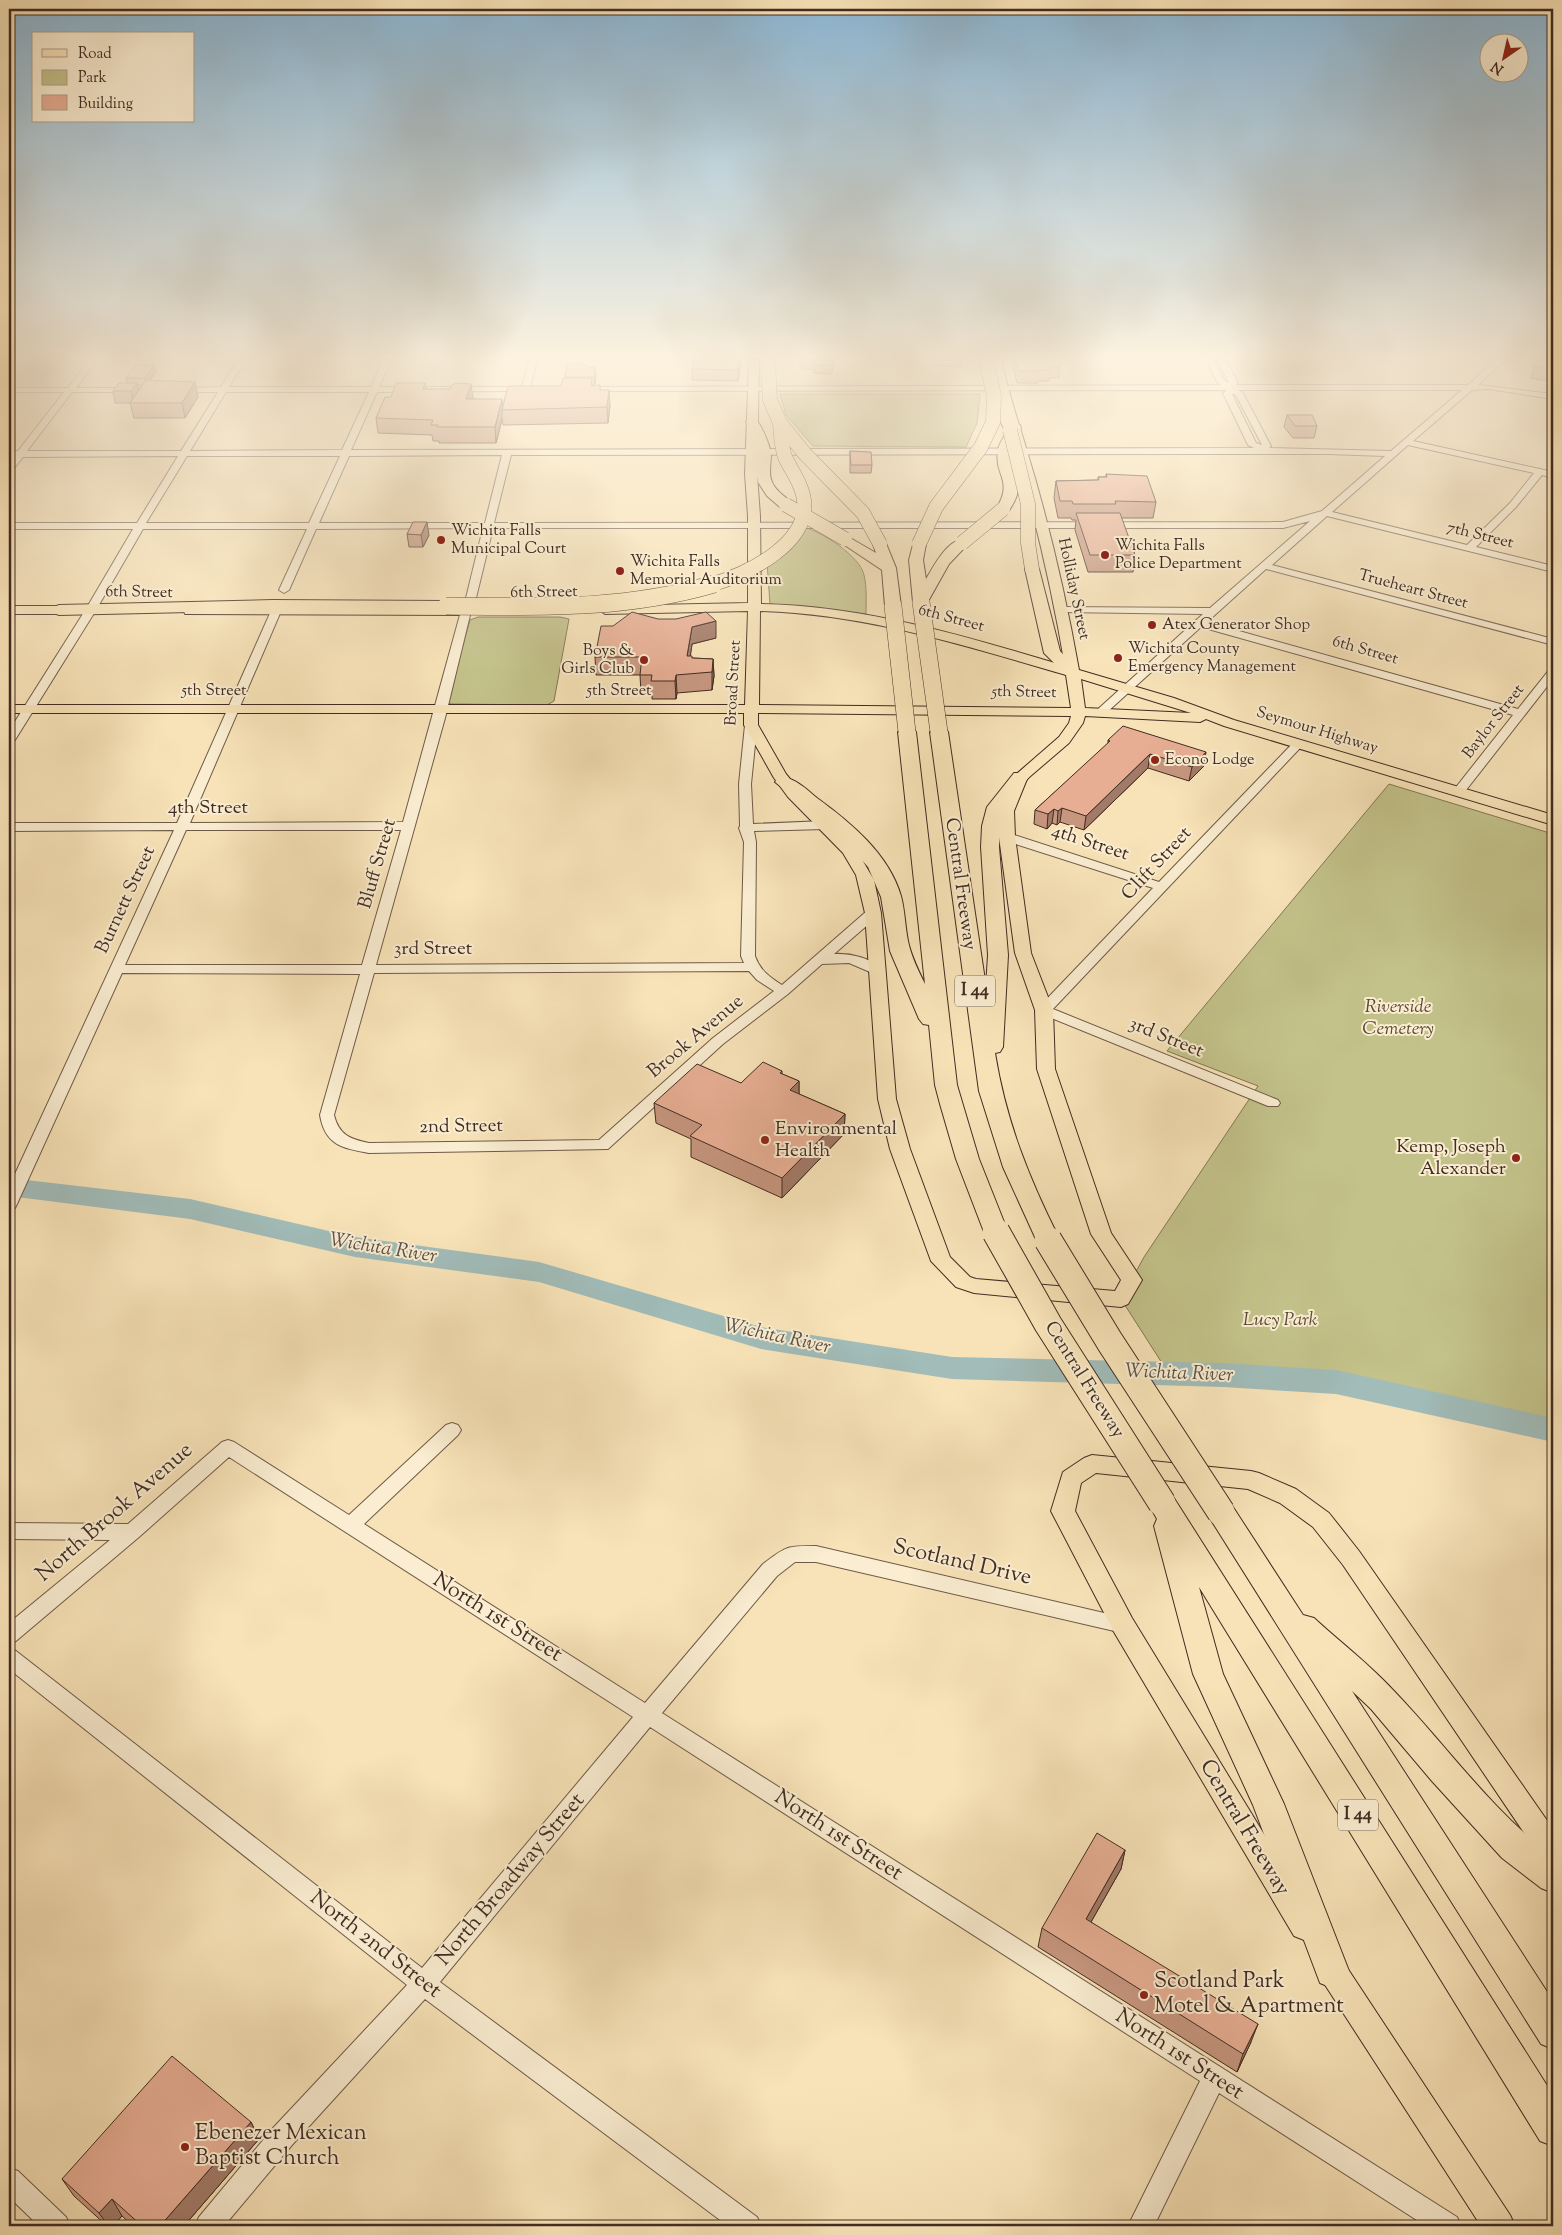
<svg xmlns="http://www.w3.org/2000/svg" width="1562" height="2235" viewBox="0 0 1562 2235" font-family="'Sorts Mill Goudy',serif">
  <style>
    .green { fill: #c3c28a; stroke: #827756 }
    .lines { fill: none; stroke-linecap: round; stroke-linejoin: round }
    .river { fill: #a1bcb9; fill-rule: evenodd }
    .minor-casing { stroke: #6f5a48; stroke-width: 2 }
    .major-casing { stroke: #412c22; stroke-width: 2 }
    .highway-casing { stroke: #412c22; stroke-width: 2 }
    .minor { fill: #faedd1; fill-rule: evenodd }
    .major { fill: #f8e3b8; fill-rule: evenodd }
    .highway { fill: #f8e3b8; fill-rule: evenodd }
    .highway-bridge-far2-casing { stroke: #412c22; stroke-width: 15; stroke-linecap: butt }
    .highway-bridge-far1-casing { stroke: #412c22; stroke-width: 18; stroke-linecap: butt }
    .highway-bridge-casing { stroke: #412c22; stroke-width: 29; stroke-linecap: butt }
    .highway-bridge-far2 { stroke: #f8e3b8; stroke-width: 14 }
    .highway-bridge-far1 { stroke: #f8e3b8; stroke-width: 17 }
    .highway-bridge { stroke: #f8e3b8; stroke-width: 27 }
    .wall { fill: #c7967f; stroke: #412c22; fill-rule: evenodd }
    .shaded-wall { fill: #a27a68; stroke: #412c22 }
    .building { fill: #e7ae94; stroke: #412c22 }
    .poi-dot { fill: #8f2418; stroke: #faedd1; stroke-width: 2 }
    .labels { text-anchor: middle; dominant-baseline: central; stroke-width: 4; stroke-linejoin: round; paint-order: stroke }
    .far-poi-label { font-size: 16px; fill: #412c22; stroke: #faedd1; text-anchor: start }
    .far-street-label { font-size: 16px; fill: #412c22; stroke: #faedd1 }
    .shield { fill: #faedd1; stroke: #786656; stroke-width: 1 }
    .shield-label { font-size: 18px; font-weight: bold; fill: #412c22 }
    .street-label { font-size: 19px; fill: #412c22; stroke: #faedd1 }
    .park-label { font-size: 19px; font-style: italic; fill: #5b4a37; stroke: #faedd1 }
    .poi-label { font-size: 19px; fill: #412c22; stroke: #faedd1; text-anchor: start }
    .water-label { font-size: 20px; font-style: italic; fill: #595048; stroke: #faedd1 }
    .near-street-label { font-size: 22px; fill: #412c22; stroke: #faedd1 }
    .near-poi-label { font-size: 22px; fill: #412c22; stroke: #faedd1; text-anchor: start }
  </style>
  <rect width="100%" height="100%" fill="#f8e3b8"/>
  <filter id="stains"><feTurbulence type="fractalNoise" baseFrequency=".004" numOctaves="4"/><feColorMatrix values="0 0 0 0 .2 0 0 0 0 .09 0 0 0 0 .02 0 0 0 .5 -.17"/></filter>
  <radialGradient id="worn" r=".72"><stop offset=".6" stop-color="#630" stop-opacity="0"/><stop offset="1" stop-color="#630" stop-opacity=".3"/></radialGradient>
  <path class="green" d="M780,394h200l-3,29 -11,24 -153,-1 -27,-31z
    M804,527c18,5 56,29 60,48 3,12 2,27 2,39l-96,-10 -3,-42z
    M478,617h82l9,2 -15,82 -7,4 -96,-1 -4,-2 23,-82z
    M1389,784l164,50v596l-217,-48 -167,-8 -48,-75 23,-42 114,-171 -91,-35z"/>
  <g class="lines">
    <path class="river" d="M9,1178l181,21 165,38 184,25 222,65 191,30 271,6 113,7 217,48v24l-217,-48 -113,-7 -271,-8 -191,-30 -222,-67 -184,-25 -165,-38 -181,-23z"/>
    <defs>
      <path id="minor" d="M89,360h8l-21,28h56l4,2 -4,2h-60l-45,59h154l37,-59h-40l-4,-2 4,-2 43,-1 17,-27h8l-17,27h142l12,-27h8l-12,27h143l7,-27h8l-7,27 1,2 -4,2 -150,1 -26,58 903,-2 -6,-3 -25,-52 4,-3 -647,1 -4,-2 4,-2 641,-2 -4,-3 -11,-22h8l10,20 5,3 -11,-23h8l12,23 -2,2h232l28,-25h9l-27,25 75,9v5l-64,-10 -17,1 -59,51 140,31v6l-11,-3 -26,32 -40,40 77,19v6l-226,-56 -55,49 281,74v6l-287,-76 -59,53 311,87 31,-39 4,-1v10l-90,115 -4,1 -6,-4 60,-76 -312,-88 -96,87h-8l-2,-2 2,-2 106,-96 -141,-2 -4,-1v-4l152,1 100,-87 -27,7h-790l-17,70 -5,3 -5,-3 17,-70 -167,1 -27,61 -5,3 -5,-3 28,-61h-164l-47,81 -81,130 -6,3v-12l77,-122 47,-80h-124v-6h128l41,-67 -155,1 -11,14 -3,1v-9l5,-6h-5v-6h9l46,-59h-55v-4h59zM1238,390h224l-71,61 -122,-3 2,-2 -28,-53zM226,392h143l-27,58 -152,1zM1232,394l4,1 26,50 -6,-2zM1408,445l126,28 -24,30 -43,42 -135,-33zM1202,454h126l57,2 -63,55 -39,11 -789,1 17,-68zM502,455l-17,68h-166l30,-67zM187,456h153l-31,67h-163z
        M276,608l5,3 -91,212 213,-1 58,-211 5,-3 5,3 -26,107 -69,247 368,-2 -3,-7 3,-114 -5,-14 1,-2 -1,-42 6,-59 6,-3 6,3 -6,59 2,40 72,-3 6,4 -6,4 -71,2 2,11 -1,114c5,14 14,21 27,29l86,-75 5,-1 7,4 -2,3 -44,38c16,-1 39,4 50,17l-7,4 -28,-12 -27,1 -34,30 -65,50 -115,105 -239,4c-27,-5 -44,-8 -49,-38l40,-141 -238,-1 -105,231 -2,4 -6,1v-22l165,-357 -165,1v-8h168l94,-212zM186,830h215l-39,135h-237zM749,971l8,9 17,11 -61,47 -114,102 -230,3c-19,-4 -30,-8 -35,-28l40,-142z
        M1298,741l6,3 -2,2 -249,263 225,91 2,3 -2,3h-10l-229,-93 -2,-3 2,-3 114,-119 -150,-48 -2,-3 2,-3h8l148,48 135,-140z
        M452,1423l6,2 3,5 -3,5 -94,89 281,179 118,-139c24,-18 23,-18 53,-18l314,73 3,6 -3,6 -7,2 -307,-71h-21l-18,14 -115,137 795,504 4,9h-35l-207,-133 -65,133h-26l72,-145 -550,-354 -210,255 317,235 4,9h-33l-303,-227 -133,146 -68,81h-29l4,-9 75,-90 133,-142 -398,-316v-21l7,3 406,317 211,-251 -404,-260 -90,80 -123,104 -7,3v-21l101,-83 -101,-1v-16l119,1 94,-82 6,-2 6,2 115,73 97,-90z
        M9,2168l9,3 48,46 4,9h-31l-30,-29z"/>
      <path id="major" d="M749,360h10l-2,114 3,42 1,88c104,2 204,32 304,62 -12,-72 -29,-144 -49,-215 -8,-30 -19,-60 -25,-91h10c7,31 17,61 26,91 22,72 39,146 52,219l95,28 60,22 319,95v10l-329,-99 -18,-7 -6,3 -115,-6 -2,7 -14,20 -42,36 -13,32 1,26 16,116 22,57 2,59 56,164 31,47 -14,24 -7,3 -147,-14 -18,-6 -25,-26 -41,-112 -12,-50 -13,-186 -9,-38 -13,-22 -55,-56 -14,-19 -30,-53v-12h-735v-8h736l3,-94 -143,3 -6,-4 6,-4 143,-3v-87l-3,-42zM760,611c106,3 206,35 306,64l5,33 -312,-3zM1081,679l110,34 -106,-5zM758,713l313,3 -2,7 -10,14 -46,40 -15,34 1,26 16,116 20,57 2,59 54,165 30,46 -6,11 -139,-12 -6,-2 -20,-20 -40,-108 -14,-50 -15,-186 -7,-33 -20,-34 -55,-56 -13,-16 -28,-49z
        M9,606h68l6,4 -6,4h-68z
        M190,607h275l6,4 -6,4 -280,-1 -1,-3z
        M1092,1455l159,16 8,2 37,16 33,24 30,38 194,278v36l-10,-4 -200,-296 -30,-38 -33,-24 -32,-14 -152,-16 -15,10 -6,28 57,107 182,298 4,10 -4,10 -10,4 -10,-4 -180,-304 -63,-121 12,-39 21,-14z
        M1328,1950l10,4 172,261 5,11h-34l-163,-252 -4,-10 4,-10z"/>
      <path id="highway" d="M994,391l6,4 14,29 6,1 1,3c-3,8 -10,16 -10,25 -1,28 18,29 -3,59l-5,1 -7,-4c18,-29 -2,-33 2,-58 0,-6 5,-12 8,-18l-18,-38z
        M752,417c8,2 18,29 19,37 0,10 -3,19 1,28 4,10 15,15 21,23l-2,3h-10l-14,-12 -9,-14 -2,-12 1,-17 -11,-32z
        M845,535l31,18 -3,-9 2,-3h10l11,27 5,38 -3,3h-10l-3,-3 -3,-36 -42,-28 -2,-3 2,-3z
        M962,539l7,4 -20,21 -23,41h-10l-3,-3 -4,-42 5,-19 5,-1 7,4 -3,16 3,19c8,-13 19,-36 36,-40z
        M1032,565l5,1 2,3 21,82 20,21 -2,3h-12l-22,-22 -19,-84 2,-3z
        M272,600l174,1 5,2 3,3 -3,3 -5,2 -174,-1 -213,5 -5,-2 -3,-3 3,-3 5,-2z
        M907,727l6,1 3,4 41,353 22,74 29,73 -3,6 -9,2 -9,-2 -3,-6 -28,-73 -16,-55 -5,-19 -6,-60 -6,-1 -4,-5 -29,-68 -9,-54 -13,-30 -33,-37 -60,-48 3,-4c14,-3 28,11 39,20 33,24 72,56 84,98 4,15 4,30 7,45 3,15 10,29 17,43l-27,-252 3,-4z
        M939,727l6,1 3,4 38,255 2,-32 -7,-108 1,-21 5,-19 27,-34h12l3,4 -24,31 -5,18 -1,21 9,108 -5,92 -3,5 -5,1c11,68 34,126 65,187l-3,6 -9,3 -9,-3 -36,-79 -24,-76 -49,-359 3,-4z
        M1162,1492l10,3 381,600v51l-13,-5 -341,-554 24,87 61,130 65,167 -5,12 -12,5 -12,-5 -67,-178 -60,-131 -39,-148 3,-7 -9,-16 4,-8z
        M1221,1501l10,3 72,111 11,3c26,24 55,46 79,72 54,56 98,120 160,167v36l-12,-5 -39,-30 -71,-78 -60,-71 -19,-18 201,310v48l-12,-5 -330,-524 -4,-8 4,-8z"/>
    </defs>
    <use href="#minor" class="minor-casing"/>
    <use href="#major" class="major-casing"/>
    <use href="#highway" class="highway-casing"/>
    <use href="#minor" class="minor"/>
    <use href="#major" class="major"/>
    <use href="#highway" class="highway"/>
    <defs>
      <path id="highway-bridge-far2" d="M768,360l2,40 10,23 25,31 58,59 17,31
        M1010,430l18,74v39l4,26
        M786,505l59,34
        M962,543l41,-34
        M919,544l17,-37 45,-60 12,-25 1,-26 -8,-36
        M710,585c36,-10 105,-43 93,-90 -3,-14 -12,-25 -18,-38 -4,-11 -4,-23 -5,-34"/>
      <path id="highway-bridge-far1" d="M921,602l18,130
        M446,606c92,1 179,4 268,-22
        M893,606l14,126"/>
      <path id="highway-bridge" d="M996,1232l52,92 114,179
        M1048,1240l62,102 111,170"/>
    </defs>
    <use href="#highway-bridge-far2" class="highway-bridge-far2-casing"/>
    <use href="#highway-bridge-far1" class="highway-bridge-far1-casing"/>
    <use href="#highway-bridge" class="highway-bridge-casing"/>
    <use href="#highway-bridge-far2" class="highway-bridge-far2"/>
    <use href="#highway-bridge-far1" class="highway-bridge-far1"/>
    <use href="#highway-bridge" class="highway-bridge"/>
  </g>
  <path class="wall" d="M694,360h46l-2,21 -46,-1v-11z
    M799,360h34l-1,14 -18,-1v-3l-13,-1v-6h-2z
    M932,360h29v7l-28,-1z
    M1012,360h46l2,7 -1,11h-10v3h-11v2h-21l-5,-20z
    M1553,360v22l-22,-4 3,-12z
    M585,366l4,1 7,8 -1,9h-2v2l8,4 9,15 -2,18 -105,2 -1,-6 -6,24h-57v-2h-6l-1,-6 -54,-2 -2,-15 15,-21 34,-14 1,6 77,16 58,-19 4,-8v-1z
    M156,372l-7,9 49,16 -13,21h-51l-4,-15h-15l-2,-12 14,-8 -1,-5zM138,385h4l-3,5z
    M1287,415l30,11 -3,12h-21l-9,-11z
    M850,451l22,14 -1,8h-21z
    M1106,474l50,28 -3,16h-32l14,37 -2,17h-45l-13,-42 1,-10h-4l-1,-2h-13l-4,-20 2,-17 42,-1v-3h8z
    M407,534l22,1 -6,12h-14z
    M716,638l-24,6 -2,12 2,2 21,1 1,17 -2,14 -35,3 -1,6h-24v-6h-11l-1,-18h-44l-1,-18z
    M1108,740l96,26 -15,15 -41,-13 -64,62 -24,-8 -3,3 -5,-2 -5,6 -13,-5 1,-14 73,-66z
    M782,1071v3l17,7v13l46,20 -1,20 -62,64 -91,-41v-18l-35,-16 -2,-20 87,-20z
    M1125,1850l-4,19 -30,53 160,120 -14,30 -199,-125 4,-19z
    M251,2122l8,17 -75,87h-51l-11,-10 -9,10h-6l-33,-30 -12,-17z"/>
  <path class="shaded-wall" d="M739,360h1l1,4 -3,17v-11z
    M154,365l2,7 -10,13 -1,-7z
    M595,367l1,8 -1,9 -1,-7z
    M195,382l3,15 -13,21 -3,-15z
    M137,383l3,11 -6,9 -3,-12z
    M471,384l2,15h-7z
    M609,390l1,15 -2,18 -1,-16z
    M502,399l1,11h-1v9l-6,24 -1,-16z
    M427,522l2,13 -6,12 -2,-12z
    M716,621v17l-24,6 -4,30 -1,-18 5,-29z
    M713,659l1,17 -2,14v-18z
    M676,675l1,18 -1,6 -1,-18z
    M1206,752l-2,14 -15,15 3,-14z
    M1150,754l-2,14 -64,62 2,-14z
    M1062,808l-2,14 -3,3 1,-14z
    M1054,809l-2,14 -5,6 1,-15z
    M799,1081v20l-9,-11z
    M845,1114l-1,20 -62,64v-20z
    M1125,1850l-4,19 -39,69 4,-19z
    M1258,2024l-7,18 -14,30 6,-18z
    M251,2122l8,17 -75,87h-24z
    M112,2199l10,17 -9,10h-5l-9,-13z"/>
  <path class="building" d="M694,360h45l-1,10 -46,-1z
    M801,360h31v5h-18l1,-4z
    M1015,360h43l2,7h-11l1,3h-11v1h-21z
    M1541,360h12v10l-19,-4z
    M567,364h17v2h5l-1,1h7l-1,10h-29z
    M136,365h18l-9,13h-19z
    M563,378h29l-1,8 9,-1v5h9l-2,17 -105,3 6,-24h53z
    M146,380l49,2 -13,21h-52z
    M119,383h18l-6,8h-18z
    M396,383h29l-2,6h27l2,-4 3,-2 16,1 -5,15h36l-7,28h-58l1,-2h-7l2,-5 -57,-2 9,-21h6z
    M1287,415h25l5,11h-22z
    M850,451l21,1 1,13h-21z
    M1106,474l41,2 9,26 -41,-1 1,3h-43l-1,-3h-12l-4,-20 43,-1 -1,-3h9z
    M1076,513h44l15,42h-45z
    M413,522h14l-6,13 -14,-1z
    M632,612l26,7h18l30,-7 10,9 -24,6 -5,29h5v2l21,1 -1,13 -36,3 -1,6h-24l1,-6h-12l2,-18h-47l6,-31h12z
    M1123,726l83,26 -14,15 -42,-13 -64,62 -24,-8 -4,3 -4,-2 -6,5 -13,-4 75,-69 -2,-1z
    M763,1062l19,9 -2,2 19,8 -9,9 55,24 -63,64 -92,-42 12,-11 -48,-22 43,-39 44,19z
    M1097,1833l28,17 -39,69 172,105 -15,30 -201,-126z
    M172,2056l79,66 -91,104h-18l-30,-27 -13,14 -37,-34z"/>
  <linearGradient id="sky" x2="0" y2="1"><stop stop-color="#8bb7d5"/><stop offset="0.53" stop-color="#fcf2df"/><stop offset="1" stop-color="#fcf2df" stop-opacity="0"/></linearGradient>
  <rect width="1562" height="673" fill="url(#sky)"/>
  <g class="poi-dot">
    <circle cx="441" cy="540" r="5"/>
    <circle cx="1105" cy="555" r="5"/>
    <circle cx="620" cy="571" r="5"/>
    <circle cx="1152" cy="625" r="5"/>
    <circle cx="1118" cy="658" r="5"/>
    <circle cx="644" cy="660" r="5"/>
    <circle cx="1155" cy="760" r="5"/>
    <circle cx="765" cy="1140" r="5"/>
    <circle cx="1516" cy="1158" r="5"/>
    <circle cx="1144" cy="1995" r="5"/>
    <circle cx="185" cy="2147" r="5"/>
  </g>
  <g class="labels">
    <g class="far-poi-label">
      <text x="451" y="531">Wichita Falls<tspan x="451" dy="18">Municipal Court</tspan></text>
      <text x="1115" y="546">Wichita Falls<tspan x="1115" dy="18">Police Department</tspan></text>
      <text x="630" y="562">Wichita Falls<tspan x="630" dy="18">Memorial Auditorium</tspan></text>
      <text x="1162" y="625">Atex Generator Shop</text>
      <text x="1128" y="649">Wichita County<tspan x="1128" dy="18">Emergency Management</tspan></text>
      <text x="634" y="651" text-anchor="end">Boys &amp;<tspan x="634" dy="18">Girls Club</tspan></text>
      <text x="1165" y="760">Econo Lodge</text>
    </g>
    <g class="far-street-label">
      <text transform="translate(1480 536) rotate(14)">7th Street</text>
      <text transform="translate(1073 589) rotate(78)">Holliday Street</text>
      <text transform="translate(1413 590) rotate(15)">Trueheart Street</text>
      <text transform="translate(139 593) rotate(1)">6th Street</text>
      <text transform="translate(544 593) rotate(-1)">6th Street</text>
      <text transform="translate(951 619) rotate(15)">6th Street</text>
      <text transform="translate(1365 651) rotate(16)">6th Street</text>
      <text transform="translate(734 683) rotate(-87)">Broad Street</text>
      <text x="214" y="691">5th Street</text>
      <text x="619" y="691">5th Street</text>
      <text transform="translate(1024 693) rotate(1)">5th Street</text>
      <text transform="translate(1494 722) rotate(-52)">Baylor Street</text>
      <text transform="translate(1317 731) rotate(17)">Seymour Highway</text>
    </g>
    <g class="shield">
      <rect x="955" y="975.5" width="40" height="31" rx="4"/>
      <rect x="1338" y="1799.5" width="40" height="31" rx="4"/>
    </g>
    <g class="shield-label">
      <text x="975" y="991">I 44</text>
      <text x="1358" y="1815">I 44</text>
    </g>
    <g class="street-label">
      <text x="208" y="808">4th Street</text>
      <text transform="translate(1090 843) rotate(18)">4th Street</text>
      <text transform="translate(378 864) rotate(-74)">Bluff Street</text>
      <text transform="translate(1157 864) rotate(-47)">Clift Street</text>
      <text transform="translate(960 884) rotate(82)">Central Freeway</text>
      <text transform="translate(126 900) rotate(-65)">Burnett Street</text>
      <text x="433" y="949">3rd Street</text>
      <text transform="translate(696 1037) rotate(-40)">Brook Avenue</text>
      <text transform="translate(1166 1038) rotate(22)">3rd Street</text>
      <text transform="translate(461 1127) rotate(-1)">2nd Street</text>
      <text transform="translate(1084 1380) rotate(58)">Central Freeway</text>
    </g>
    <g class="park-label">
      <text x="1398" y="1007">Riverside<tspan x="1398" dy="22">Cemetery</tspan></text>
      <text x="1280" y="1320">Lucy Park</text>
    </g>
    <g class="poi-label">
      <text x="775" y="1129">Environmental<tspan x="775" dy="22">Health</tspan></text>
      <text x="1506" y="1147" text-anchor="end">Kemp, Joseph<tspan x="1506" dy="22">Alexander</tspan></text>
    </g>
    <g class="water-label">
      <text transform="translate(383 1249) rotate(9)">Wichita River</text>
      <text transform="translate(777 1337) rotate(12)">Wichita River</text>
      <text transform="translate(1179 1374) rotate(2)">Wichita River</text>
    </g>
    <g class="near-street-label">
      <text transform="translate(115 1513) rotate(-41)">North Brook Avenue</text>
      <text transform="translate(962 1563) rotate(13)">Scotland Drive</text>
      <text transform="translate(497 1618) rotate(32)">North 1st Street</text>
      <text transform="translate(1244 1828) rotate(59)">Central Freeway</text>
      <text transform="translate(838 1836) rotate(33)">North 1st Street</text>
      <text transform="translate(511 1880) rotate(-50)">North Broadway Street</text>
      <text transform="translate(375 1945) rotate(38)">North 2nd Street</text>
      <text transform="translate(1179 2055) rotate(33)">North 1st Street</text>
    </g>
    <g class="near-poi-label">
      <text x="1154" y="1982">Scotland Park<tspan x="1154" dy="25">Motel &amp; Apartment</tspan></text>
      <text x="195" y="2134">Ebenezer Mexican<tspan x="195" dy="25">Baptist Church</tspan></text>
    </g>
  </g>
  <rect width="1562" height="2235" fill="none" stroke="#f8e3b8" stroke-width="30"/>
  <rect x="10" y="10" width="1542" height="2215" fill="none" stroke="#412c22" stroke-width="2.5"/>
  <rect x="15" y="15" width="1532" height="2205" fill="none" stroke="#412c22"/>
  <rect x="32" y="32" width="162" height="90" fill="#faedd1" stroke="#b0a08b"/>
  <rect x="42" y="49" width="25" height="8" fill="#f8e3b8" stroke="#b0a08b"/>
  <text x="78" y="58" font-size="15" fill="#412c22">Road</text>
  <rect x="42" y="70" width="25" height="15" fill="#c3c28a" stroke="#b0a08b"/>
  <text x="78" y="82" font-size="15" fill="#412c22">Park</text>
  <rect x="42" y="95" width="25" height="15" fill="#e7ae94" stroke="#b0a08b"/>
  <text x="78" y="108" font-size="15" fill="#412c22">Building</text>
  <g transform="translate(1504 58) rotate(214)"><circle r="24" fill="#faedd1" stroke="#b0a08b"/>
  <path d="M0-4L9 19L0 12L-9 19Z" fill="#8f2418"/>
  <text y="-8" font-size="14" font-weight="bold" text-anchor="middle" fill="#412c22">N</text>
  </g>
  <rect width="100%" height="100%" filter="url(#stains)"/>
  <rect width="100%" height="100%" fill="url(#worn)"/>
</svg>
